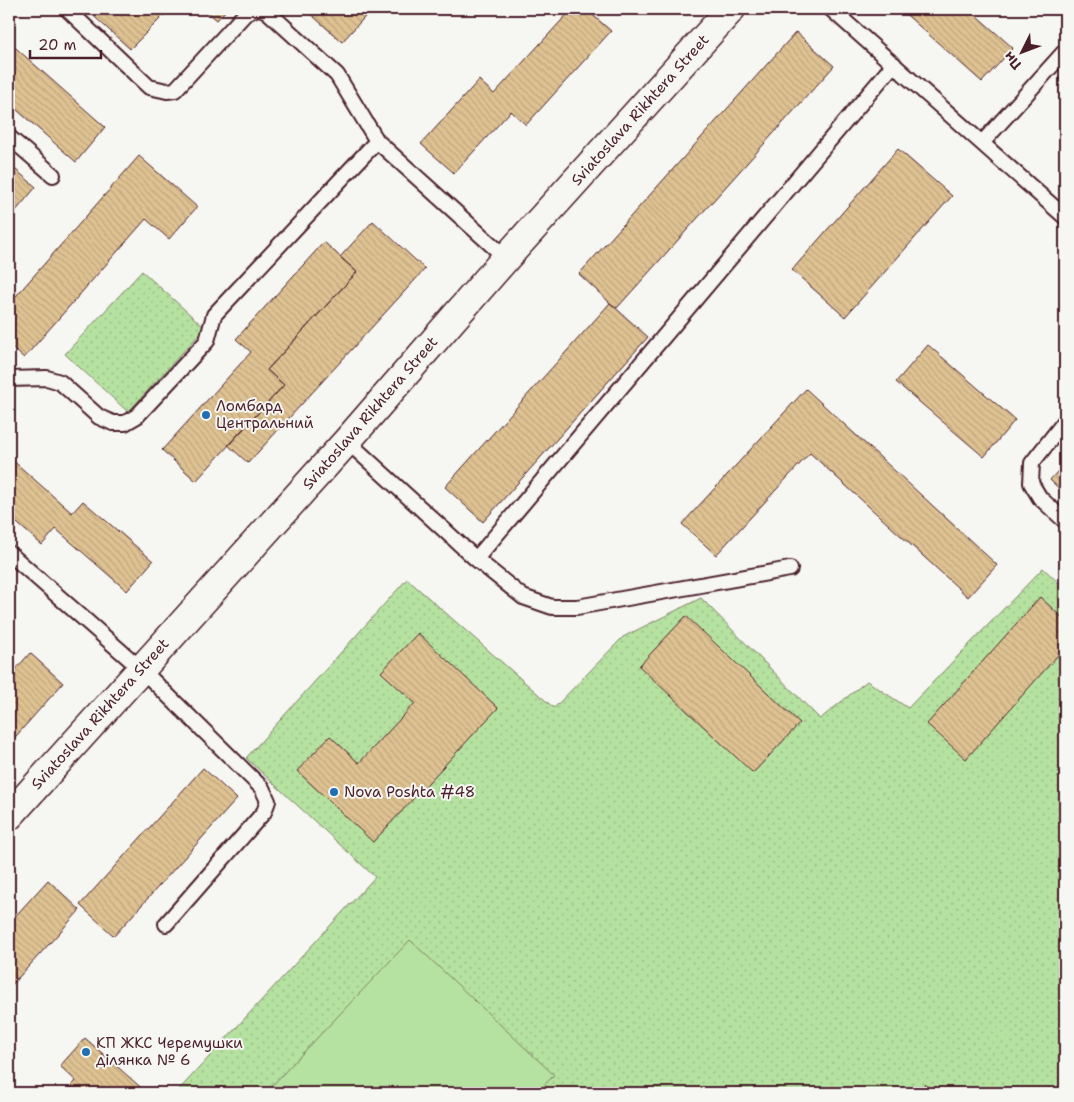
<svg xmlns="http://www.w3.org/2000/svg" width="1074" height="1102" viewBox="0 0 1074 1102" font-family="'Shantell Sans',sans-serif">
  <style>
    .green { fill: url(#green-dots); stroke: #808066 }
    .pitch { fill: #b5e2a0; stroke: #808066 }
    .building { fill: url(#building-back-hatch); stroke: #4a1f2b }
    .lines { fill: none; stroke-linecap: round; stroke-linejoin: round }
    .service-casing { stroke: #4a1f2b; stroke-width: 18 }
    .secondary-casing { stroke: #4a1f2b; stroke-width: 31 }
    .service { stroke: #f6f6f2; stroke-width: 14 }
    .secondary { stroke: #f6f6f2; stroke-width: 28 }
    .poi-dot { fill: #1f6fb2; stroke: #f6f6f2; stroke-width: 2 }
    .labels { text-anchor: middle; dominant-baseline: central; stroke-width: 4; stroke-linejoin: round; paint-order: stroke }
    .street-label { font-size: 15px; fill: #4a1f2b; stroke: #f6f6f2 }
    .poi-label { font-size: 15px; fill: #4a1f2b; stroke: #f6f6f2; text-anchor: start }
  </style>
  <defs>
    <pattern id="green-dots" width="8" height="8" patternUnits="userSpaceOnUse" patternTransform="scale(1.25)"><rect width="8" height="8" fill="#b5e2a0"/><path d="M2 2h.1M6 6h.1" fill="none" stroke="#9dc18a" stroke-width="1.8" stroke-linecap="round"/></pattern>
    <pattern id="building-back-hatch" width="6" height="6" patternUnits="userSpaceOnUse" patternTransform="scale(1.25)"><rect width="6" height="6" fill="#dec292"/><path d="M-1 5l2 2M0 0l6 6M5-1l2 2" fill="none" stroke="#c0a67e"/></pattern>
  </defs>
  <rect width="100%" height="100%" fill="#f6f6f2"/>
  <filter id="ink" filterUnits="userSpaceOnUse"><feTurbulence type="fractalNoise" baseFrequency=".02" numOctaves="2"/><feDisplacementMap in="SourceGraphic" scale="10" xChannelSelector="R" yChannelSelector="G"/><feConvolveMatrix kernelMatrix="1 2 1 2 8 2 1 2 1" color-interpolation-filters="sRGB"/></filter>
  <g filter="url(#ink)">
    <path class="green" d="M142,271l63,57 -77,84 -63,-58z
      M1043,568l22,21v504h-889l199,-216 -129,-119 161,-179 147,129 69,-71 78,-39 119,121 47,-38 41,27z"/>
    <path class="pitch" d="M410,940l144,135 -17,18h-272z"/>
    <path class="building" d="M86,9h84l-40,40z
      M204,9h23l-10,11z
      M305,9h67l-30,33z
      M572,9h14l25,22 -85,94 -15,-14 -57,62 -33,-29 58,-64 15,14z
      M900,9h69l44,39 -31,34z
      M796,32l38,34 -217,242 -7,-5 -31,-29z
      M9,42l96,85 -29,35 -67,-59z
      M1065,72v12l-6,-5z
      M898,149l54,47 -107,121 -53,-47z
      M139,156l58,51 -28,32 -23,-20 -122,139 -15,-13v-41z
      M9,164l27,23 -27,32z
      M373,221l52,48 -177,194 -20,-18 56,-60 -17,-15 90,-98 -17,-15z
      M324,242l33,30 -90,98 17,15 -88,96 -34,-31 89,-98 -15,-13z
      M610,303l38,34 -165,185 -38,-35z
      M928,345l87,75 -31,37 -88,-75z
      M806,389l191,176 -29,32 -158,-144 -94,102 -34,-31z
      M9,457l63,56 11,-12 70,60 -26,30 -71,-62 -14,16 -33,-29z
      M1065,463v31l-15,-14z
      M1040,597l25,23v27l-99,112 -39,-35z
      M686,616l114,107 -47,50 -114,-107z
      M418,633l80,75 -125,134 -76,-71 33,-35 29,27 56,-60 -34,-31z
      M30,653l33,30 -54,61v-67z
      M203,768l34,31 -123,137 -34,-31z
      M48,880l32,30 -71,78v-65z
      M85,1038l62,55h-82l11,-12 -16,-15z
      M925,1084l10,9h-18z"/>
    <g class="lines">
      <defs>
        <path id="service" d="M67,9l82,78 18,4 8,-1 70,-76 10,-5
          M262,9l5,2 70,64 40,66 129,117
          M831,9l234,208
          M9,137l44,38
          M982,143l83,-92
          M9,379l38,-1 13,4 39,35 14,6h12l12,-7 70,-75 7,-26 163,-174
          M1065,421l-33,42 -1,20 9,15 25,23
          M347,441l129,118 47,38 29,10h25l213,-38
          M9,553l132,116 121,119 6,13 -4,11 -98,112
          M476,559l418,-495"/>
        <path id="secondary" d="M9,816l338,-375 159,-183 225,-249"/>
      </defs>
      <use href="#service" class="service-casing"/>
      <use href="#secondary" class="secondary-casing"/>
      <use href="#service" class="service"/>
      <use href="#secondary" class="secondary"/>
    </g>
  </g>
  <g class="poi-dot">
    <circle cx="206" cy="415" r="5"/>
    <circle cx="334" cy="792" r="5"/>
    <circle cx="86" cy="1052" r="5"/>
  </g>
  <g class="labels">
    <g class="street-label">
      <text transform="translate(640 110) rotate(-48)">Sviatoslava Rikhtera Street</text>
      <text transform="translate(370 413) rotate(-49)">Sviatoslava Rikhtera Street</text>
      <text transform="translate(100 714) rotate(-48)">Sviatoslava Rikhtera Street</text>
    </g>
    <g class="poi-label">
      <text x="216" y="406">Ломбард<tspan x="216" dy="17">Центральний</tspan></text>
      <text x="344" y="792">Nova Poshta #48</text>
      <text x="96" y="1043">КП ЖКС Черемушки<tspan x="96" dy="17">ділянка № 6</tspan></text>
    </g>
  </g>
  <rect width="1074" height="1102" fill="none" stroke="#f6f6f2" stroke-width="30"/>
  <rect x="15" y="15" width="1044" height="1072" fill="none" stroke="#4a1f2b" stroke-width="2" filter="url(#ink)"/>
  <g transform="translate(1022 52) rotate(228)" stroke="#f6f6f2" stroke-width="4" paint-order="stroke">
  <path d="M0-4L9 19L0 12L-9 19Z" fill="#4a1f2b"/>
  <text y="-8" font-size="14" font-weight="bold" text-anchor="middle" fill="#4a1f2b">Пн</text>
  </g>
  <path d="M30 50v8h71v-8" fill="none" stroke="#4a1f2b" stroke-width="2.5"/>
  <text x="38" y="50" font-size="15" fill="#4a1f2b" stroke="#f6f6f2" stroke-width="4" paint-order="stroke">20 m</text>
</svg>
